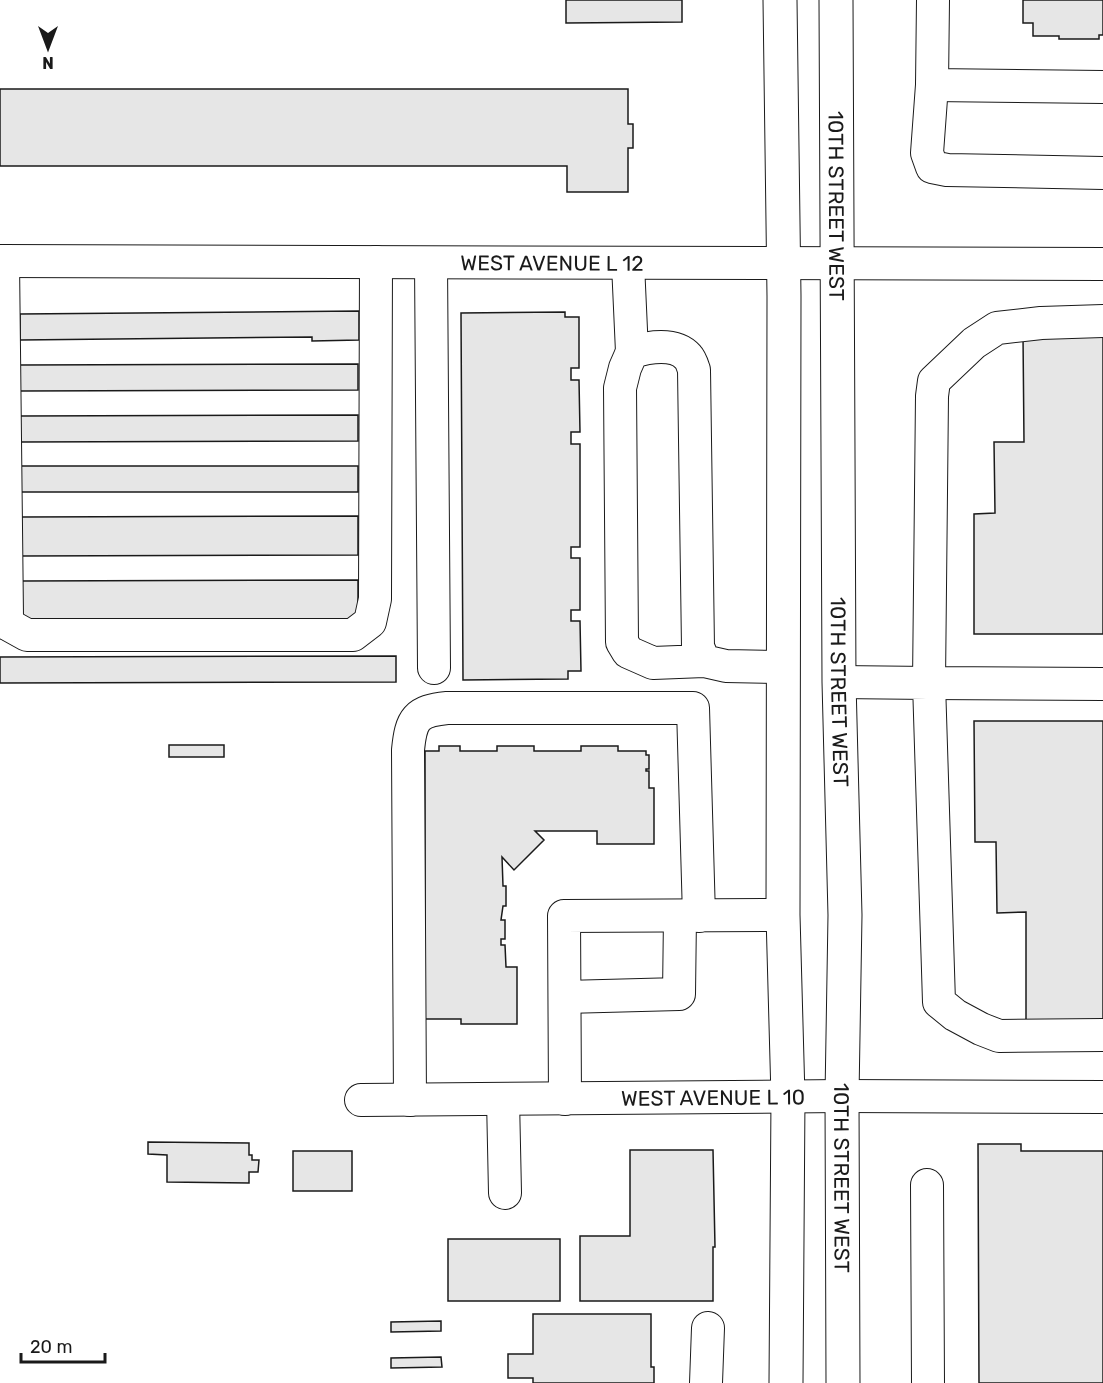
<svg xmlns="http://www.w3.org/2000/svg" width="1103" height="1383" viewBox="0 0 1103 1383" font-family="Rubik,sans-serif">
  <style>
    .building { fill: #e6e6e6; stroke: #1a1a1a; stroke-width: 1.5 }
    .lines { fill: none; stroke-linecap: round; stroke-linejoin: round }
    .minor-casing { stroke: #1a1a1a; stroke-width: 34 }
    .major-casing { stroke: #1a1a1a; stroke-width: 35 }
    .minor { stroke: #fff; stroke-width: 32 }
    .major { stroke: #fff; stroke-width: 33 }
    .labels { text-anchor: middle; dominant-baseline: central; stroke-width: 4.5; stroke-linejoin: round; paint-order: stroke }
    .street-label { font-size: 21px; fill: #1a1a1a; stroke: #fff }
  </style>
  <rect width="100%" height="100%" fill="#fff"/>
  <path class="building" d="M566,0h116v22l-116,1z
    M1023,0h80v35h-4v4h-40v-3h-26v-13h-10z
    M0,89h628v35h5v24h-5v44h-61v-26h-567z
    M359,311v29l-47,1v-4l-292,3v-26z
    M565,312v5h14v51h-8v12h8l1,52h-9v12h9v103h-9v11h9v52h-9v11h9l1,50h-13v8l-105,1 -2,-367z
    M1023,335h80v299h-129v-120l21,-1 -1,-71h30z
    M358,364v26l-338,1v-26z
    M358,415v26l-338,1v-26z
    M21,466h337v26h-337z
    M358,516v39l-337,1v-39z
    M358,580v39l-337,1v-39z
    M396,656v26l-396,1v-26z
    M974,721h129v299h-77v-108l-29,1 -1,-71h-21z
    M169,745h55v12h-55z
    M439,746h21v5h37v-5h37v5h47v-5h37v5h28v4h3v14h-3v2h3v17h5v56h-57v-13h-62l9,9 -30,30 -12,-13 1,29h3v20h-3l-2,14h4v19h-4v6h4l1,22h11v57h-56v-5h-36v-268h14z
    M148,1142l101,1v12h3v5h7l-1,12h-9v11l-82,-1v-27l-19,-1z
    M978,1144h43v7h82v232h-124z
    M630,1150h83l2,97h-2v54h-133v-65h50z
    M293,1151h59v40h-59z
    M448,1239h112v62h-112z
    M533,1314h118v53h3v16h-121v-5h-25v-24h25z
    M441,1321v10l-50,1v-10z
    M441,1357l1,10 -51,1v-10z"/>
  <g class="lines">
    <defs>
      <g id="minor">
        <path d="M933,0l-1,85 171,2"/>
        <path d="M932,85l-5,68 5,14 15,3 156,3"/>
        <path id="s1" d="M0,261l1103,3"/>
        <path d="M3,261l4,355 2,9 18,10h326l17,-13 5,-23 1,-337"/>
        <path d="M431,263l3,405"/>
        <path d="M628,264l4,88"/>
        <path d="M1103,321l-62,2 -44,5 -23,15 -40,38 -2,15 -3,287 174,1"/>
        <path d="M704,661l-6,-14 -4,-277c-1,-3 -3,-10 -6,-13 -13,-15 -40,-10 -56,-5l-7,16 -5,20 2,254 6,10 25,11 51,-2 22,5 57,1"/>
        <path d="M839,682l90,1 10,319 16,13 26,14 18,7 104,-1"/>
        <path d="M565,997l114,-3 1,-78"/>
        <path d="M503,1099l2,94"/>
        <path d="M565,1099l-1,-183 219,-1"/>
        <path id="s2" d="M361,1100l481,-4 261,1"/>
        <path d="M410,1100l-2,-350c3,-31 8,-39 39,-42h246l6,208"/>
        <path d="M927,1185l1,198"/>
        <path d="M706,1383l2,-55"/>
      </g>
      <g id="major">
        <path d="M780,0l4,296 -1,619 5,182 -2,286"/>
        <path id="s3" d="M836,0l3,682 6,233 -3,181 1,287"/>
      </g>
    </defs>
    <use href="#minor" class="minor-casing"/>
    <use href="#major" class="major-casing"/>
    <use href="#minor" class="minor"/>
    <use href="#major" class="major"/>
  </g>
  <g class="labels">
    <g class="street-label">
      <text stroke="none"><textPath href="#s3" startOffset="206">10TH STREET WEST</textPath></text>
      <text stroke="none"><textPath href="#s1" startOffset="552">WEST AVENUE L 12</textPath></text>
      <text stroke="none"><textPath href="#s3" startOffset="692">10TH STREET WEST</textPath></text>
      <text stroke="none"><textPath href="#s2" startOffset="352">WEST AVENUE L 10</textPath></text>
      <text stroke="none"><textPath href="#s3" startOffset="1178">10TH STREET WEST</textPath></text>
    </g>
  </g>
  <g transform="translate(48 48) rotate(180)" stroke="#ffffff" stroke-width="4.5" paint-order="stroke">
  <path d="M0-4.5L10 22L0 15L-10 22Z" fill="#1a1a1a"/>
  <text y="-9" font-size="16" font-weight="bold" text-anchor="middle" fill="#1a1a1a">N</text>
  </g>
  <path d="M21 1353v9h84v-9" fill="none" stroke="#1a1a1a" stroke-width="3"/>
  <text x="30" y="1353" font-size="18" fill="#1a1a1a" stroke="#ffffff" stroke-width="4.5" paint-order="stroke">20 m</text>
</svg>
